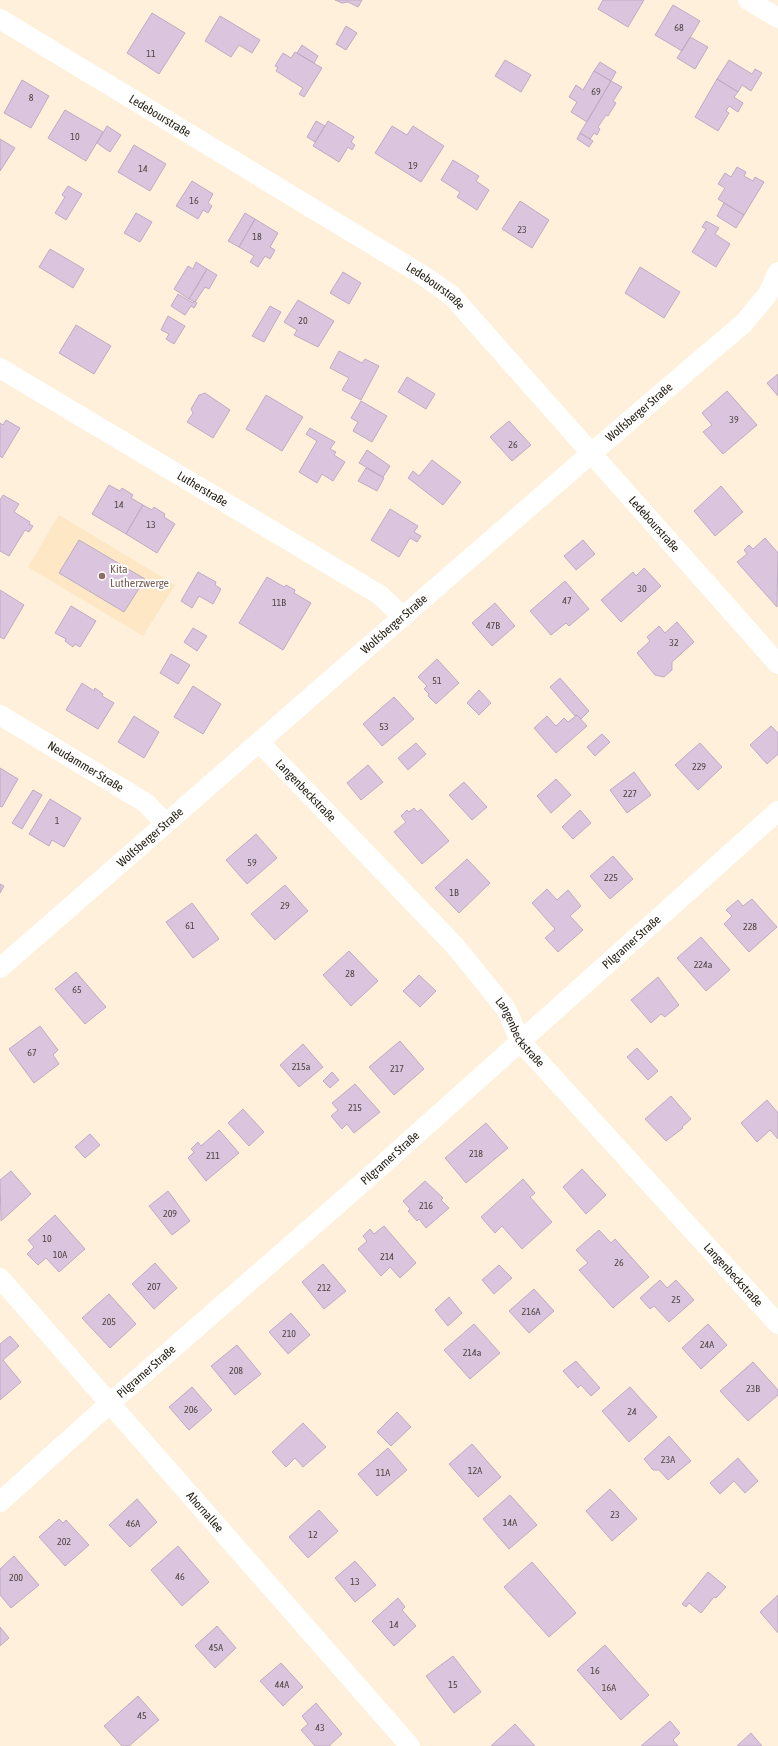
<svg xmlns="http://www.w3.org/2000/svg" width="778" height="1746" viewBox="0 0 778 1746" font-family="'Asap Condensed',sans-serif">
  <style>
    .built { fill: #fde7c5 }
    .building { fill: #dbc5de; stroke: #bfabc3 }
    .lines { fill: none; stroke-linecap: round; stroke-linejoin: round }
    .street { stroke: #fff; stroke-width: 20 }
    .education-dot { fill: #8d6e63; stroke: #fff; stroke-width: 1.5 }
    .labels { text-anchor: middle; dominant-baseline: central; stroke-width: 3.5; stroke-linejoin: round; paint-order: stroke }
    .number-label { font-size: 10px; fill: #4f4544 }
    .street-label { font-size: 12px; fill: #201a10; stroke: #fff }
    .education-label { font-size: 12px; fill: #785e54; stroke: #fff; text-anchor: start }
  </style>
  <rect width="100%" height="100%" fill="#fef0da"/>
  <path class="built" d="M59,515l116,70 -32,51 -115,-69z"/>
  <path class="building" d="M335,0h27l-4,7 -10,-5 -6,1z
    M603,0h41l-16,27 -30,-18z
    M673,5l27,16 -18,30 -27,-16z
    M152,13l33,20 -26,41 -32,-21z
    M220,16l40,24 -8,13 -13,-8 -8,12 -26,-16z
    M346,26l11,7 -11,17 -10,-6z
    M690,37l18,10 -13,22 -18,-11z
    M302,45l16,11 -4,7 -17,-10z
    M295,52l27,16 -18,29 -5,-3 4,-6 -27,-17 2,-4 -3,-1 8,-13 8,5z
    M505,60l26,15 -10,17 -26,-16z
    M729,60l23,14 3,-5 7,4 -11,18 -9,-6 -4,7 -21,-13z
    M600,62l16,10 -5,9 -17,-10z
    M594,71l17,10 -24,41 -16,-10 6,-10 -8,-5 7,-12 7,5z
    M717,79l21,13 -4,5 9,6 -5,9 -9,-6 -3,5 3,2 -11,18 -23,-14z
    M22,80l27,16 -18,32 -27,-15z
    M611,81l11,6 -9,14 3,2 -8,13 -2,-1 -8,12 2,2 -3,6 -3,-2 -4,6 -10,-6z
    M65,110l38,22 -17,29 -38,-23z
    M316,121l9,5 -10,16 -8,-5z
    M328,121l26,16 -3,5 4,3 -3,5 -4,-3 -9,15 -26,-16z
    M107,126l14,9 -11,17 -13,-9z
    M392,126l15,9 6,-9 31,20 -23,36 -46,-29z
    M580,133l13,8 -4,6 -12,-8z
    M0,139l15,9 -15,23z
    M134,145l32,19 -16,27 -32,-19z
    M453,160l26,16 -3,5 13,9 -12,20 -20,-13 3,-5 -19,-12z
    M737,167l9,5 -2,4 9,5 2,-4 9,5 -20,33 -26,-16 7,-11 -7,-4 7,-11 6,4z
    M192,181l21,13 -5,9 4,3 -4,7 -5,-3 -5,9 -22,-13z
    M68,186l14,8 -16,26 -11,-7 10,-16 -3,-2z
    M520,201l29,19 -17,28 -30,-19z
    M724,203l20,12 -8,13 -19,-12z
    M136,213l16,9 -12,20 -16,-9z
    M245,213l10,6 -16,28 -11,-6z
    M255,219l23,14 -8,14 5,3 -5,9 -5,-3 -7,11 -8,-5 4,-6 -15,-9z
    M706,221l13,7 -4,6 15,10 -14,23 -24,-15 14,-23 -4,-2z
    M50,249l34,20 -11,19 -34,-21z
    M196,262l11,7 -18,30 -15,-10 14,-23 5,3z
    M640,267l40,25 -16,26 -39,-25z
    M207,269l10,6 -8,14 -4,-2 -10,15 -6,-3z
    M343,272l18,11 -12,21 -19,-11z
    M178,294l15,9 1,-2 3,2 -3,5 -3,-2 -6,9 -14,-9z
    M298,300l36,21 -16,26 -24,-12 3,-5 -13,-8z
    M270,306l11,6 -17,30 -12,-6z
    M168,316l17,10 -11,18 -8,-5 3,-5 -8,-4z
    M76,325l35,21 -17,28 -35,-21z
    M339,351l23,12 3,-4 14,7 -18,34 -19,-10 7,-12 -19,-10z
    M778,374v22l-11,-13z
    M407,377l28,17 -9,15 -28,-17z
    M727,391l30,34 -34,29 -20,-22 9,-7 -10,-12z
    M205,393l25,17 -17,28 -26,-16 6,-9 -2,-4 8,-14z
    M266,395l37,22 -21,34 -36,-22z
    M361,401l26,15 -15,26 -19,-11 5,-9 -7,-4z
    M6,420l14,8 -18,30 -2,-2v-33l3,2z
    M509,421l22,24 -19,16 -22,-24z
    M310,428l25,14 -5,7 6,3 -2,3 11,7 -12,19 -11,-7 -5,9 -18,-11 18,-31 -11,-7z
    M367,450l23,16 -7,11 -24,-14z
    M432,460l29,22 -18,23 -35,-27 5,-7 6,5z
    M366,468l18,10 -7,13 -19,-10z
    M109,485l11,6 2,-3 11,7 -2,3 12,7 -17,29 -34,-20z
    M721,486l22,26 -28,24 -21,-25z
    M3,495l16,9 -5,8 16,10 -1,2 4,2 -4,6 -4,-2 -16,26 -9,-5v-51z
    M143,505l9,5 2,-3 11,7 -1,3 11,7 -18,29 -31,-19z
    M390,509l28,17 -4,6 7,4 -4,6 -7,-4 -11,19 -28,-17z
    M765,538l13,15 -1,54 -40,-45 10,-8 -3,-4 5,-5 4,4z
    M79,540l66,39 -21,33 -65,-39z
    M583,540l12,14 -19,16 -12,-14z
    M644,568l17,18 -40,36 -20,-22 32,-28 3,4z
    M198,572l18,10 -1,3 6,4 -8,15 -14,-8 -7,12 -11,-7z
    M267,577l17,10 2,-2 9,5 -1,3 17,10 -28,47 -44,-27z
    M565,581l24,28 -20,17 -3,-3 -15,12 -21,-24z
    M0,590l24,15 -20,34 -4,-2z
    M495,603l20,23 -23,20 -20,-23z
    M71,606l25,15 -16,26 -5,-3 -2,3 -8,-6 1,-2 -11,-6z
    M677,622l17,20 -22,20v8l-8,7 -9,-2 -18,-22 13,-12 -3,-4 12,-11 6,7z
    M193,628l14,8 -10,15 -13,-9z
    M171,654l19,11 -12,19 -18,-11z
    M437,659l22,24 -23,21 -8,-8 1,-2 -5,-5 3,-3 -9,-9z
    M560,678l29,33 -8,8 -4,-4 -2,1 -25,-29z
    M82,683l12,8 1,-3 8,6 -1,2 12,7 -16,26 -32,-19z
    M193,686l28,18 -18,30 -29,-17z
    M479,690l12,13 -12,12 -12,-12z
    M394,697l20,22 -32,27 -19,-22z
    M577,715l10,11 -31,27 -22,-25 13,-12 9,10 8,-8 4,4z
    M134,716l25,16 -15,26 -26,-16z
    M771,726l7,7v21l-11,10 -17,-19z
    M602,734l8,8 -15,14 -8,-9z
    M416,743l10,11 -18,16 -10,-12z
    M700,743l22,24 -24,23 -23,-25z
    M368,765l15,17 -22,18 -14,-17z
    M0,768l18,11 -16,28 -2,-1z
    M634,772l17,23 -24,18 -17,-23z
    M556,779l15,16 -20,18 -14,-17z
    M464,782l23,25 -15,13 -23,-25z
    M33,790l9,5 -20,34 -10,-6z
    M50,799l31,19 -17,29 -12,-7 -3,6 -20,-12z
    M414,808l3,4 4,-3 28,32 -27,23 -28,-32 12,-10 -5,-6 6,-6 2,2z
    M580,810l11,13 -18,16 -11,-12z
    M256,834l21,24 -30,26 -21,-24z
    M613,856l20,23 -23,20 -20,-23z
    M467,859l23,24 -31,30 -24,-25z
    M0,884l4,2 -4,7z
    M285,885l23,26 -33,29 -24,-26z
    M547,889l10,11 11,-10 13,16 -11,10 13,14 -25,22 -13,-14 10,-9 -23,-26z
    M752,899l25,28 -28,25 -25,-28 8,-8 -6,-6 12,-10 5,6z
    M192,903l27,36 -26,19 -27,-36z
    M701,937l29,33 -24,21 -29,-33z
    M349,951l29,30 -27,25 -28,-31z
    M76,972l30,35 -21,17 -30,-35z
    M419,975l17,16 -16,16 -17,-16z
    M658,977l21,28 -14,12 -4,-3 -10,9 -20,-23z
    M40,1026l18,24 -5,5 6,9 -25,19 -25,-34z
    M400,1041l24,28 -30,26 -25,-28z
    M303,1044l20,23 -24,20 -19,-22z
    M637,1048l21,23 -10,9 -21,-23z
    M332,1072l7,8 -9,8 -7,-7z
    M355,1084l25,28 -26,21 -7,-9 -5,5 -11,-13 7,-6 -6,-7z
    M671,1096l20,23 -9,8 1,1 -17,13 -21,-22z
    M767,1100l11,13v26l-8,-9 -13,12 -16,-19z
    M243,1109l21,23 -15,14 -21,-23z
    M486,1123l22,25 -42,35 -21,-25z
    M219,1130l20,23 -33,28 -18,-23 6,-6 -3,-3 7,-7 3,4z
    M90,1134l10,11 -15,13 -10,-11z
    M582,1169l24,26 -20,19 -23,-27z
    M11,1171l20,23 -30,27 -1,-41z
    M523,1179l12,14 -5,4 22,25 -30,27 -20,-23 -7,7 -14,-16z
    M425,1181l18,17 -2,2 8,8 -23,20 -7,-9 -2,2 -9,-10 2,-2 -7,-8z
    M168,1191l22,30 -18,14 -23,-29z
    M55,1215l30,34 -26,23 -13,-14 -8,7 -11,-11 7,-7 -6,-7z
    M384,1226l32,37 -16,15 -10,-11 -9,9 -23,-27 9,-8 -4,-5 7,-7 4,5z
    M599,1230l12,13 4,-4 34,38 -36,31 -34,-38 9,-7 -12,-13z
    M155,1263l22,25 -23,21 -22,-25z
    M323,1264l23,27 -22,18 -22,-27z
    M499,1265l13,13 -18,16 -12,-14z
    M660,1280l7,8 9,-8 18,20 -25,22 -15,-16 -4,3 -10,-11z
    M534,1289l20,22 -25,22 -20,-22z
    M109,1294l27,30 -26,24 -28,-30z
    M449,1297l13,16 -14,13 -13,-16z
    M291,1313l19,22 -22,19 -19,-22z
    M474,1324l26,29 -30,26 -26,-29z
    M708,1324l19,21 -26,24 -19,-21z
    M10,1336l9,10 -16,14 18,22 -21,18v-56z
    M237,1345l24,29 -26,21 -24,-29z
    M576,1361l24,27 -9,8 -10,-11 -3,3 -15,-17z
    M753,1362l25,28v5l-30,26 -28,-30z
    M192,1387l20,23 -23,20 -20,-23z
    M630,1387l27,30 -28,25 -27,-31z
    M397,1412l14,15 -20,19 -14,-14z
    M303,1423l23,24 -23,20 -8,-9 -9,9 -14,-15z
    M669,1436l22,25 -23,19 -9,-10h-6l-9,-11z
    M472,1444l29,33 -23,20 -29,-33z
    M388,1448l19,22 -30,26 -19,-22z
    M738,1458l20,23 -13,12 -11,-12 -14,13 -10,-11z
    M610,1489l27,30 -25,22 -26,-30z
    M510,1495l27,30 -28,24 -26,-30z
    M137,1499l20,23 -27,25 -21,-22z
    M319,1510l19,21 -30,27 -19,-21z
    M59,1519l4,4 3,-3 23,25 -24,21 -26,-29z
    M178,1546l31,36 -27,24 -31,-36z
    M14,1556l25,29 -28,23 -11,-13v-26z
    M355,1561l21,24 -21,17 -20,-24z
    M532,1562l44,51 -27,24 -45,-50z
    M708,1572l18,15 -10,11 -2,-1 -13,16 -12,-10 -3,4 -4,-3z
    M778,1595v38l-18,-21z
    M398,1598l7,9 -3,3 14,16 -22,20 -22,-25z
    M217,1626l19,22 -21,20 -20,-22z
    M0,1627l9,11 -9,8z
    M605,1645l44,50 -28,25 -44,-50z
    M453,1656l28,36 -27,21 -28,-37z
    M281,1663l22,24 -20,19 -23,-25z
    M138,1696l21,24 -30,26h-7l-18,-20z
    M316,1703l26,31 -13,12h-14l-14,-16 7,-6 -6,-8z
    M670,1721l10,12 -7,7 5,6h-37z
    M515,1724l20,22h-44z
    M751,1733l11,13h-25z"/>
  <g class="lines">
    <g class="street">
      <path d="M748,0l30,18"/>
      <path id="s1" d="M0,19l424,257 28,20 326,368"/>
      <path id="s2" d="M0,368l380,227 22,21"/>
      <path id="s3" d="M0,715l146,88 20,21"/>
      <path id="s4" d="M260,743l196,204 50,62 14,32 258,283"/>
      <path id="s5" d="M0,968c248,-215 493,-433 744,-645l24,-29 10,-22"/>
      <path id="s6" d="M0,1278l410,468"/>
      <path id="s7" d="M0,1502l109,-98 252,-220 417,-373"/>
    </g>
  </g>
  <circle class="education-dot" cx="102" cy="576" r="4"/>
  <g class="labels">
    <g class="number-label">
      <text x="679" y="27">68</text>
      <text x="151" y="53">11</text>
      <text x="596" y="91">69</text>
      <text x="31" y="97">8</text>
      <text x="75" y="136">10</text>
      <text x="413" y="165">19</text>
      <text x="143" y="168">14</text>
      <text x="194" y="200">16</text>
      <text x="522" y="229">23</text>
      <text x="257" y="236">18</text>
      <text x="303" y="320">20</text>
      <text x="734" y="419">39</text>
      <text x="513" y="444">26</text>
      <text x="119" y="504">14</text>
      <text x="151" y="524">13</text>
      <text x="642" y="588">30</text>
      <text x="567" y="600">47</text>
      <text x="279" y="602">11B</text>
      <text x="493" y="625">47B</text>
      <text x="674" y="642">32</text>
      <text x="437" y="680">51</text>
      <text x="384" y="726">53</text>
      <text x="699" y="766">229</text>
      <text x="630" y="793">227</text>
      <text x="57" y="820">1</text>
      <text x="252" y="862">59</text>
      <text x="611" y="877">225</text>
      <text x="454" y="892">1B</text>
      <text x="285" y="905">29</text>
      <text x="190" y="925">61</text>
      <text x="750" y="926">228</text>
      <text x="703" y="964">224a</text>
      <text x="350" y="973">28</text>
      <text x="77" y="989">65</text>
      <text x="32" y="1052">67</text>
      <text x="301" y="1066">215a</text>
      <text x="397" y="1068">217</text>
      <text x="355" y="1107">215</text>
      <text x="476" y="1153">218</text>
      <text x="213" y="1155">211</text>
      <text x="426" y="1205">216</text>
      <text x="170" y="1213">209</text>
      <text x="47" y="1238">10</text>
      <text x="60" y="1254">10A</text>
      <text x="387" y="1256">214</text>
      <text x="619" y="1262">26</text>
      <text x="154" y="1286">207</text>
      <text x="324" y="1287">212</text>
      <text x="676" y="1299">25</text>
      <text x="531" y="1311">216A</text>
      <text x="109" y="1321">205</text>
      <text x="289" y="1333">210</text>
      <text x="707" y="1344">24A</text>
      <text x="472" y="1352">214a</text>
      <text x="236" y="1370">208</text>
      <text x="753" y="1388">23B</text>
      <text x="191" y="1409">206</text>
      <text x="632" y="1411">24</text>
      <text x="668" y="1459">23A</text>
      <text x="475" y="1470">12A</text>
      <text x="383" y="1472">11A</text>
      <text x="615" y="1514">23</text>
      <text x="510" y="1522">14A</text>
      <text x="133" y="1523">46A</text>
      <text x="313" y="1534">12</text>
      <text x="64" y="1541">202</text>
      <text x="180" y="1576">46</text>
      <text x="16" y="1577">200</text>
      <text x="355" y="1581">13</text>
      <text x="394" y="1624">14</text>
      <text x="216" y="1647">45A</text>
      <text x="595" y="1670">16</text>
      <text x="282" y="1684">44A</text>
      <text x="453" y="1684">15</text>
      <text x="609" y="1687">16A</text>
      <text x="142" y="1715">45</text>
      <text x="320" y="1727">43</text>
    </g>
    <g class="street-label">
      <text stroke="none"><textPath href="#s1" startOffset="187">Ledebourstraße</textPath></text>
      <text stroke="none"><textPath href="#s1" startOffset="511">Ledebourstraße</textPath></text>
      <text stroke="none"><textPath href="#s5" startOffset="847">Wolfsberger Straße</textPath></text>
      <text stroke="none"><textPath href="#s2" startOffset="236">Lutherstraße</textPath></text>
      <text stroke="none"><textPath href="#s1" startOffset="835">Ledebourstraße</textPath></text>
      <text stroke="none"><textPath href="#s5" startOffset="523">Wolfsberger Straße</textPath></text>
      <text stroke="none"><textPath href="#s3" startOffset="100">Neudammer Straße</textPath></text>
      <text stroke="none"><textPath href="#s4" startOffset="66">Langenbeckstraße</textPath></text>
      <text stroke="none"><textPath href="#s5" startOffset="199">Wolfsberger Straße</textPath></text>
      <text stroke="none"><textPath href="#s7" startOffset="844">Pilgramer Straße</textPath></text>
      <text stroke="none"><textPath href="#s4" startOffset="390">Langenbeckstraße</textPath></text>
      <text stroke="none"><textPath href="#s7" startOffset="520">Pilgramer Straße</textPath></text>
      <text stroke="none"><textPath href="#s4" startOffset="714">Langenbeckstraße</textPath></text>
      <text stroke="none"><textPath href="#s7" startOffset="196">Pilgramer Straße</textPath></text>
      <text stroke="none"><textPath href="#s6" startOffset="311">Ahornallee</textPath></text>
    </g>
    <g class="education-label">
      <text x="110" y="569">Kita<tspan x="110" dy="14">Lutherzwerge</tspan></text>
    </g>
  </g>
</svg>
